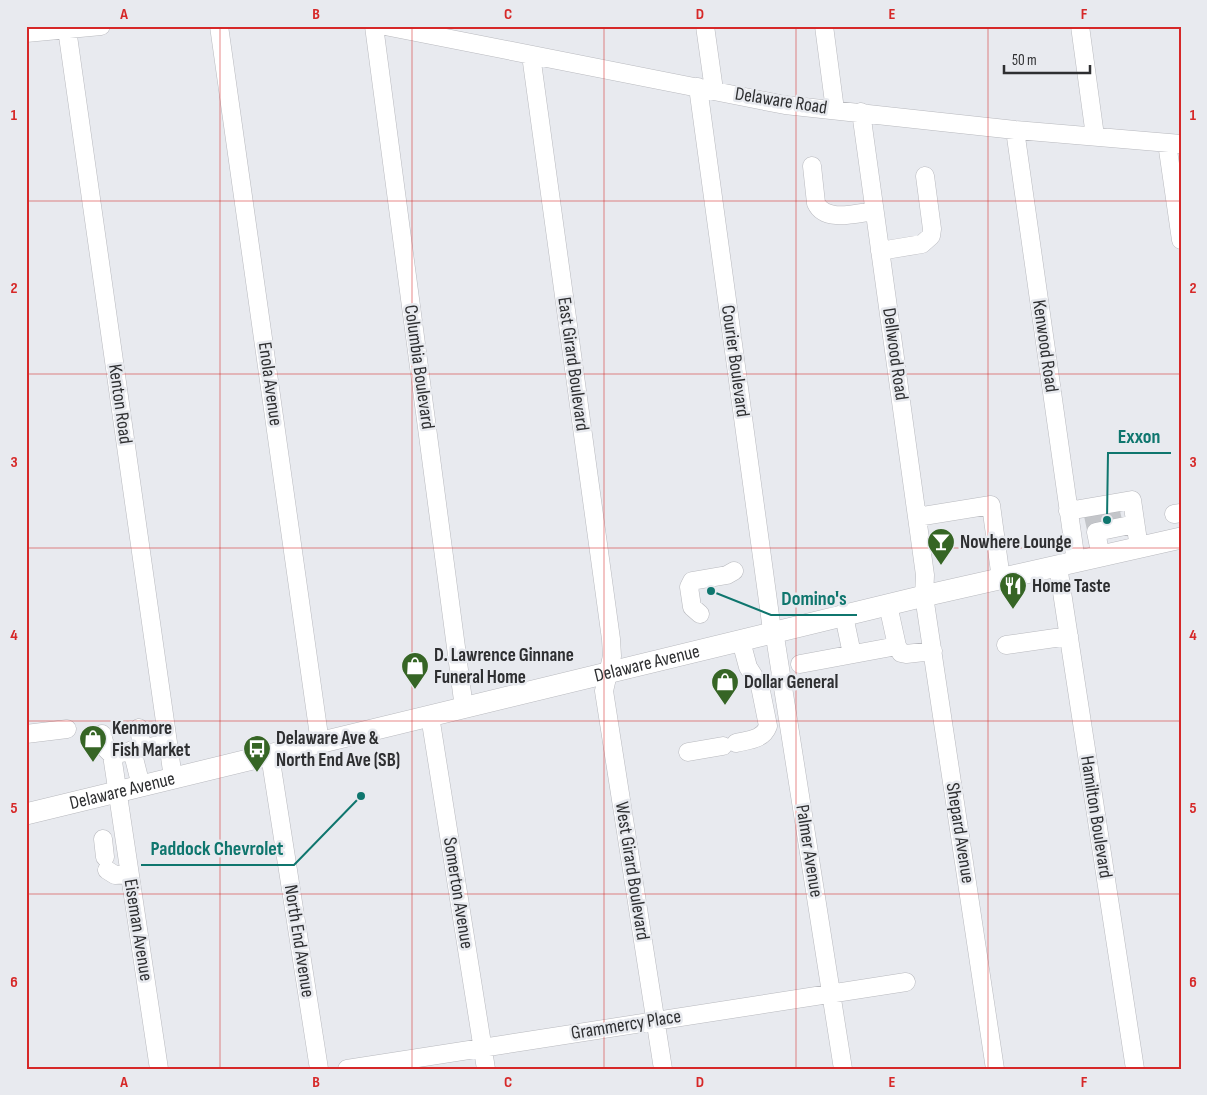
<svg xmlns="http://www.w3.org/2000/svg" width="1207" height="1095" viewBox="0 0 1207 1095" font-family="'Sofia Sans Condensed',sans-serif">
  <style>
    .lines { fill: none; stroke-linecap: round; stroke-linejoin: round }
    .minor-tunnel { stroke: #c3c5c9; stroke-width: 18; stroke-dasharray: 18 9; stroke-linecap: butt }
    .minor-casing { stroke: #b8b9be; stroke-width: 19 }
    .major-casing { stroke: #b8b9be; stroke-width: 22 }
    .minor { stroke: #fff; stroke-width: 18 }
    .major { stroke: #fff; stroke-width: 21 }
    .grid { fill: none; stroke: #d62828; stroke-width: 1; stroke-opacity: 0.55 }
    .labels { text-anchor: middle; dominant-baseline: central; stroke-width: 5; stroke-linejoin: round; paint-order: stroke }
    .street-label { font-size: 19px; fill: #2e2f31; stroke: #e8eaef }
    .poi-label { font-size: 19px; font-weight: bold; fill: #2e2f31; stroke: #e8eaef; text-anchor: start }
    .leader { fill: none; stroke: #0f766e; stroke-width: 2 }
    .callout-dot { fill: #0f766e; stroke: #e8eaef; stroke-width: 2 }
    .callout-label { font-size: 20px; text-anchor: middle; font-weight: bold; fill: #0f766e; stroke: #e8eaef; stroke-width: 5; stroke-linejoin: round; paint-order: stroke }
    .neatline { fill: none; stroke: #d62828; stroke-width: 2 }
    .grid-label { font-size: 16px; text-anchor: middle; font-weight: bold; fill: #d62828 }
  </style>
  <rect width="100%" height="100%" fill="#e8eaef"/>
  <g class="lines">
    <path class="minor-tunnel" d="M1111,512l3,13
      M1093,515l3,14"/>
    <defs>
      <path id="minor" d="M219,26l101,717
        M374,26l90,682
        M385,26l400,79 230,25 166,14
        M705,26l9,64
        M824,26l11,84
        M1080,26l15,110
        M67,29l106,749
        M26,33l75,-7
        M531,55l80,584 1,17 -8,35 59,378
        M698,87l73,536 5,20 67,426
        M861,112l64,463 -1,21 71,473
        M1015,130l61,432
        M1167,143l14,97
        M812,166l4,37c9,20 41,10 58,8
        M880,251l42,-7 9,-8 1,-7 -7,-53
        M1068,511l64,-11 7,48
        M1174,514l7,-1
        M917,517l74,-12 10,74
        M1101,557l-5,-25 39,-8
        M1058,566l77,503
        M888,605l9,41 4,7 5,1 27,-3
        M700,614l-8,-7 -3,-20 3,-6 35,-6 7,-4
        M844,616l8,38
        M1006,645l63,-9
        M800,664l97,-18
        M430,716l56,353
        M139,728l3,20
        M26,734l41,-5
        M102,734l4,15 6,6
        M736,743c12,-3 27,-3 32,-17l-8,-40 -12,-19 -7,-26
        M132,750l9,36
        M688,752l35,-6
        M270,755l49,314
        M103,839l2,18
        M107,870l8,5 14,-1
        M159,1069l-47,-314 56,-12
        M347,1069l559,-87"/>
      <g id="major">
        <path id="s1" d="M26,814l898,-218 257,-58"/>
      </g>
    </defs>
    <use href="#minor" class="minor-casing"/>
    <use href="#major" class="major-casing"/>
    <use href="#minor" class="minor"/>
    <use href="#major" class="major"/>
  </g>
  <path class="grid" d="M220,26v1043M412,26v1043M604,26v1043M796,26v1043M988,26v1043M26,201h1155M26,374h1155M26,548h1155M26,721h1155M26,894h1155"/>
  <defs>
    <symbol id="bar-pin" viewBox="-11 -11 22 30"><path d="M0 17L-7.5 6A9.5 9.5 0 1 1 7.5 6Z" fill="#366525" stroke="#e8eaef"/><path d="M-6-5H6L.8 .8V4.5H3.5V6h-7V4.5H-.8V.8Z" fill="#fff"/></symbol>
    <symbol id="restaurant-pin" viewBox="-11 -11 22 30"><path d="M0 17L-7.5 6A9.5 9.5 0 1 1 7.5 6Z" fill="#366525" stroke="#e8eaef"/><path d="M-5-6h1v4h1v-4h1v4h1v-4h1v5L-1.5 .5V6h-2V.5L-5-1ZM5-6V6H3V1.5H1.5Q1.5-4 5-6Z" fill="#fff"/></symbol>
    <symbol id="shop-pin" viewBox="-11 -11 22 30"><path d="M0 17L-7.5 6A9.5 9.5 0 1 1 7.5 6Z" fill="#366525" stroke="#e8eaef"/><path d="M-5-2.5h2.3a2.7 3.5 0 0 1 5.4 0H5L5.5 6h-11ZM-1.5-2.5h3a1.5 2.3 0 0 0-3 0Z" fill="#fff"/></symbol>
    <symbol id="bus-pin" viewBox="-11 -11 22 30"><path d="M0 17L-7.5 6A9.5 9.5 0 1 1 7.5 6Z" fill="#366525" stroke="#e8eaef"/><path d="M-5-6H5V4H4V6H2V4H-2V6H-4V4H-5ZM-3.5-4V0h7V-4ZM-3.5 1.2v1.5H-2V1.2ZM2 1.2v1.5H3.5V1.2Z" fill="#fff"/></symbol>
  </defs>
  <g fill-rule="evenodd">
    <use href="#bar-pin" x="925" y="526" width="32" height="43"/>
    <use href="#restaurant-pin" x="997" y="570" width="32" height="43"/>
    <use href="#shop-pin" x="399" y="650" width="32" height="43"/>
    <use href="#shop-pin" x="709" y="666" width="32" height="43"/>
    <use href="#shop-pin" x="77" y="723" width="32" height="43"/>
    <use href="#bus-pin" x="241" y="733" width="32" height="43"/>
  </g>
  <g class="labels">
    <g class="street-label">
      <text transform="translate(781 101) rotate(9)">Delaware Road</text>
      <text transform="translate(1045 346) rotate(82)">Kenwood Road</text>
      <text transform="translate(895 354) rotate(82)">Dellwood Road</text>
      <text transform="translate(735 361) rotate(82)">Courier Boulevard</text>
      <text transform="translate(573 364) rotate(82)">East Girard Boulevard</text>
      <text transform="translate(419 367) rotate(82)">Columbia Boulevard</text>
      <text transform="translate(270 384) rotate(82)">Enola Avenue</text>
      <text transform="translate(120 404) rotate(82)">Kenton Road</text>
      <text stroke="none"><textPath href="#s1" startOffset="639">Delaware Avenue</textPath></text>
      <text stroke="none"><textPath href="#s1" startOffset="99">Delaware Avenue</textPath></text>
      <text transform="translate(1096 817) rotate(81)">Hamilton Boulevard</text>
      <text transform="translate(960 833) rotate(81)">Shepard Avenue</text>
      <text transform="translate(809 851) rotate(81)">Palmer Avenue</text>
      <text transform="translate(632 871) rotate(81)">West Girard Boulevard</text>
      <text transform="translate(458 893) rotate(81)">Somerton Avenue</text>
      <text transform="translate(138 930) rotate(81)">Eiseman Avenue</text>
      <text transform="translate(299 941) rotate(81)">North End Avenue</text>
      <text transform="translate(626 1025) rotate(-9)">Grammercy Place</text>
    </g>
    <g class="poi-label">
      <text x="960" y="542">Nowhere Lounge</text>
      <text x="1032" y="586">Home Taste</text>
      <text x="434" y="655">D. Lawrence Ginnane<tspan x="434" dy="22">Funeral Home</tspan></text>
      <text x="744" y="682">Dollar General</text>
      <text x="112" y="728">Kenmore<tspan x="112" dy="22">Fish Market</tspan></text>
      <text x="276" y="738">Delaware Ave &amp;<tspan x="276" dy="22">North End Ave (SB)</tspan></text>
    </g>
  </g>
  <path class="leader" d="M1107 520L1108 453H1171M711 591L771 615H857M361 796L294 865H141"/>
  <g class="callout-dot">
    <circle cx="1107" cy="520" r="5"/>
    <circle cx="711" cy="591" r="5"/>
    <circle cx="361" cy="796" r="5"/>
  </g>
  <g class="callout-label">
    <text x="1139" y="443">Exxon</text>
    <text x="814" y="605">Domino's</text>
    <text x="217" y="855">Paddock Chevrolet</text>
  </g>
  <rect width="1207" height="1095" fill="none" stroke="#e8eaef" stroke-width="55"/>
  <path d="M1004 65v8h86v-8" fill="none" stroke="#2e2f31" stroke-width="2.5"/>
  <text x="1012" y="65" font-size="15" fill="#2e2f31" stroke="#e8eaef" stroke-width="4" paint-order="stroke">50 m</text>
  <rect x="28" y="28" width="1152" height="1040" class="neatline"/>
  <g class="grid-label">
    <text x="124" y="19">A</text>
    <text x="316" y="19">B</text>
    <text x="508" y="19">C</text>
    <text x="700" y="19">D</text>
    <text x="892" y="19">E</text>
    <text x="1084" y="19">F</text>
    <text x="14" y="120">1</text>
    <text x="1193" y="120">1</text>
    <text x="14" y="293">2</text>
    <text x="1193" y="293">2</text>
    <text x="14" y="467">3</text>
    <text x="1193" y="467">3</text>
    <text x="14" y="640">4</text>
    <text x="1193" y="640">4</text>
    <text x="14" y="813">5</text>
    <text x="1193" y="813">5</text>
    <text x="14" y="987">6</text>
    <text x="1193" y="987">6</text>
    <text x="124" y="1087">A</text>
    <text x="316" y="1087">B</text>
    <text x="508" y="1087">C</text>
    <text x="700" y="1087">D</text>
    <text x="892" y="1087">E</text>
    <text x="1084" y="1087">F</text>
  </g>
</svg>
